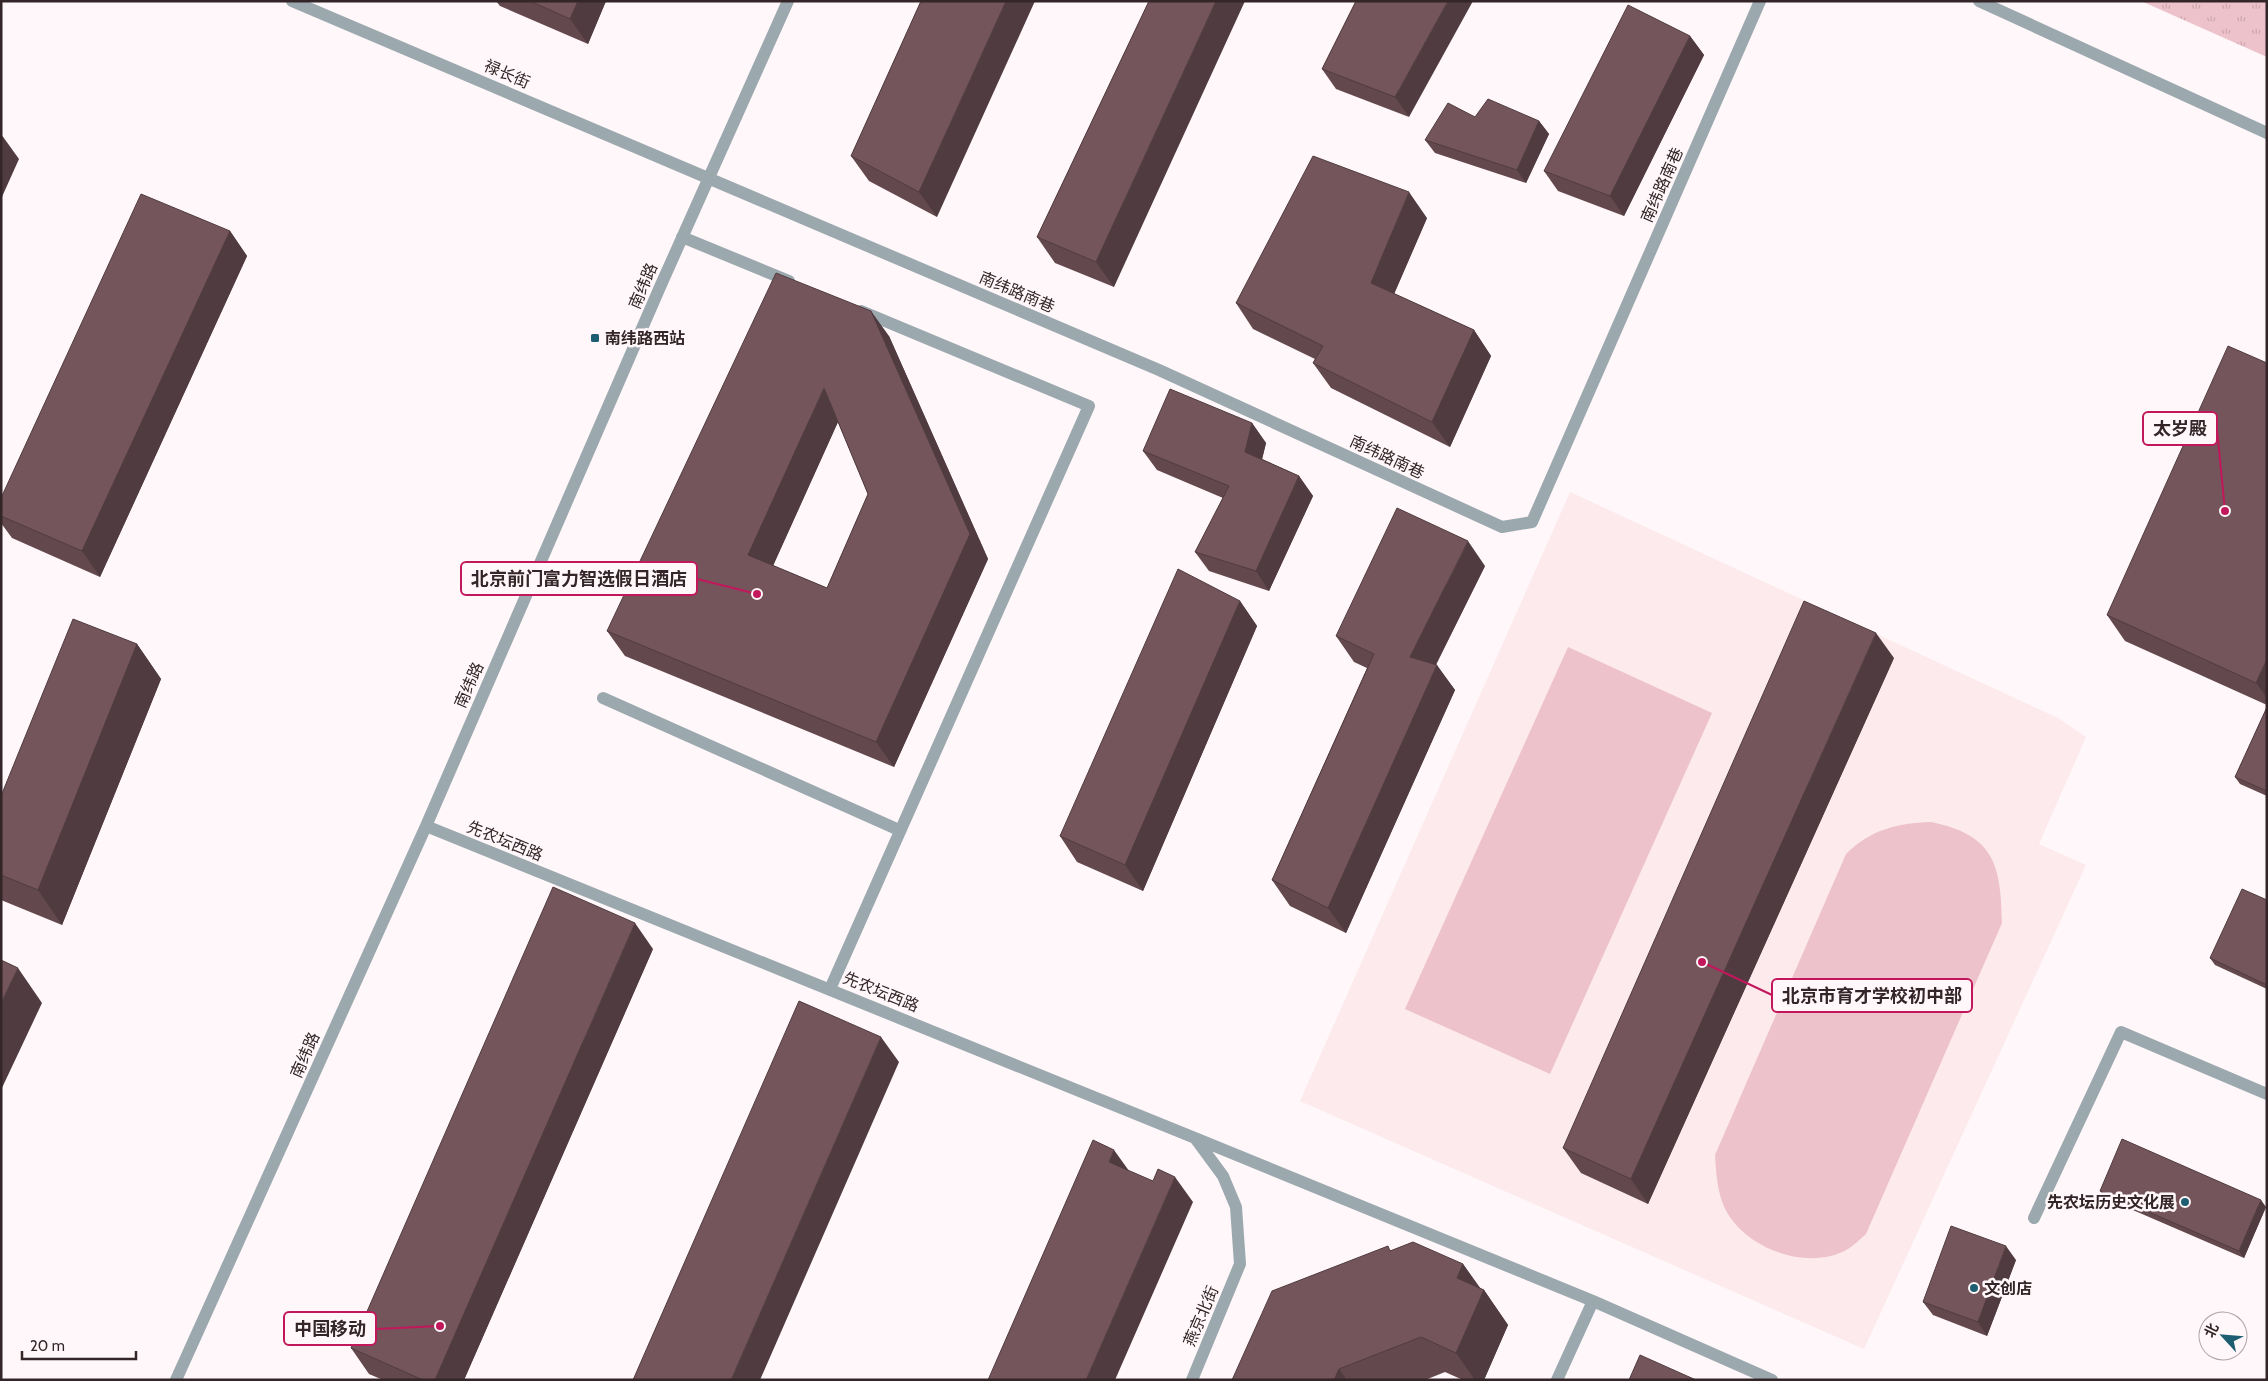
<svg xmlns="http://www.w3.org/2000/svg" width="2268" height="1381" viewBox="0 0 2268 1381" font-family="Cabin,'Noto Sans SC',sans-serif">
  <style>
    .built { fill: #fceaed }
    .grass { fill: #eec2cb }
    .park { fill: url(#park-tufts) }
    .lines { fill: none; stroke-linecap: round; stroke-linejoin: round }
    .minor { stroke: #9ba9af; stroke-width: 12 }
    .wall { fill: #63494e; fill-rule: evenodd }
    .shaded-wall { fill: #503c40 }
    .building { fill: #73555b; stroke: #503c40; fill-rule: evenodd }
    .poi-dot { fill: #1e5e73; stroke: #fff7f9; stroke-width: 2 }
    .labels { text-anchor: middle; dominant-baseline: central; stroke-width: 5; stroke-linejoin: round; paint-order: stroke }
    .street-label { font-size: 16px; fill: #332528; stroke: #fff7f9 }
    .poi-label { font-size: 16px; font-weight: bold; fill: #332528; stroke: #fff7f9; text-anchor: start }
    .leader { fill: none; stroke: #c2185b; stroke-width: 2 }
    .callout-dot { fill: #c2185b; stroke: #fff7f9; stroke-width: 2 }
    .callout { fill: #fff7f9; stroke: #c2185b; stroke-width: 2 }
    .callout-label { font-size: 18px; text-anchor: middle; font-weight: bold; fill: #332528 }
  </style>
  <defs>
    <pattern id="park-tufts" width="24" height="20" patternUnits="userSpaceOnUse" patternTransform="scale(1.25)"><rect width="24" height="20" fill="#eec2cb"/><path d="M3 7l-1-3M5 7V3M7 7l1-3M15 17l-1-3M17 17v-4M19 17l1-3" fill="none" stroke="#cda7ae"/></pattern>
  </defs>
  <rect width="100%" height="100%" fill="#fff7f9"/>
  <path class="built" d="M1570,492l488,226 28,19 -47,107 47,21 -222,484 -564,-248z"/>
  <path class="grass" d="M1568,647l144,66 -162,361 -145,-65z
    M1931,822c63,13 70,42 71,101l-136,311c-6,5 -12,11 -18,15 -41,24 -108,-2 -125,-45 -6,-16 -7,-32 -8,-49l131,-301c24,-24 51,-31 85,-32z"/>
  <path class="park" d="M2141,1h126v56z"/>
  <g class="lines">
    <path class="minor" d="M292,1l867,369 343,157 30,-5 228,-521
      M1979,1l288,132
      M682,237l107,44
      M603,698l296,132
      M426,826l769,312 28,38 13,31 4,57 -48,116
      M830,989l259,-583 -228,-95
      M1195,1138l398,163 179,79
      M2034,1218l87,-186 146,62
      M176,1380l250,-554 234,-539 128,-286
      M1557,1380l36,-79"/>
  </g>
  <path class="wall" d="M496,1h110l-18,43 -88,-38z
    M921,1l16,216 -68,-36 -18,-25z
    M1149,1l-35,286 -59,-24 -18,-26z
    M1356,1l53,116 -73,-28 -14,-20z
    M1690,36l14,19 -80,161 -66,-25 -14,-20z
    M1475,117l64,4 10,13 -23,49 -91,-30 -10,-13z
    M1427,218l-33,76 80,36 17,26 -41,91 -119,-59 -18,-25 2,-4 -62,-30 -17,-26z
    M230,231l17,25 -147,321 -88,-39 -11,-15v-25z
    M889,336l99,223 -94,208 -269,-111 -18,-25zM838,422l30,72 -41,94 -54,-22z
    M2267,363v342l-142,-64 -18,-26z
    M1252,423l14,20 -4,16 37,17 14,20 -44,95 -60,-20 -14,-19 28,-54 -66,-28 -14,-19z
    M1485,566l-49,99 19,25 -109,243 -56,-27 -18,-26 95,-212 -13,-6 -18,-26z
    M1240,601l17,25 -114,265 -66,-29 -17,-26z
    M137,644l24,35 -99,246 -61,-25v-104z
    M1894,658l-246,546 -67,-31 -18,-25z
    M2267,707v89l-27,-12 -5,-7z
    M2267,900v89l-52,-24 -5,-7z
    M653,949l-189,431h-81l-14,-6 -18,-26z
    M2100,1191l166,16 -22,51 -139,-60z
    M1391,1250l72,14 18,25 3,1 24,35 -24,55h-21l-18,-8 -20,8h-193z
    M2016,1260l-29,76 -54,-21 -10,-13z"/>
  <path class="shaded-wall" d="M578,1h28l-18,43 -18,-25z
    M1006,1h29l-98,216 -18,-25z
    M1216,1h29l-131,286 -18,-25z
    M1448,1h25l-64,116 -14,-20z
    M1690,36l14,19 -80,161 -14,-20z
    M1539,121l10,13 -23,49 -9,-13z
    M1,134l18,25 -18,40z
    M1409,192l18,26 -39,90 -17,-25z
    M230,231l17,25 -147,321 -18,-26z
    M871,311l18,25 99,223 -94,208 -18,-25z
    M1474,330l17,26 -41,91 -18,-25z
    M824,388l18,25 -76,168 -18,-26z
    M1252,423l14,20 -7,29 -14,-20z
    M1299,476l14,20 -44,95 -13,-20z
    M1468,541l17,25 -58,116 -17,-25z
    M1240,601l17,25 -114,265 -18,-26z
    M1876,633l18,25 -246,546 -17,-25z
    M137,644l24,35 -99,246 -24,-35z
    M2267,659v39l-11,-15z
    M1437,665l18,25 -109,243 -18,-25z
    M635,923l18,26 -189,431h-29z
    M18,968l24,35 -41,87v-87z
    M881,1037l18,25 -139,318h-29z
    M1114,1150l18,25 -23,-13z
    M1175,1177l18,25 -78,178h-29z
    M2261,1200l5,7 -22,51 -5,-7z
    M2006,1246l10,14 -29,76 -9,-14z
    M1463,1264l20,29 1,-3 24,35 -24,55h-9l-19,-27 1,-75z
    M1339,1369l8,11h-13z"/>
  <path class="building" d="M530,1h48l-8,18z
    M921,1h85l-87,191 -68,-36z
    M1149,1h67l-120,261 -59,-25z
    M1356,1h92l-53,96 -73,-28z
    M1628,5l62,31 -80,160 -66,-25z
    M1488,99l51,22 -22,49 -92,-30 23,-37 27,14z
    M1313,156l96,36 -38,91 103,47 -42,92 -119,-59 10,-17 -87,-43z
    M141,194l89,37 -148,320 -81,-35v-18z
    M776,273l95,38 99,223 -94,208 -269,-111zM824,388l44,106 -41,94 -79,-33z
    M2228,346l39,17v296l-11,24 -149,-68z
    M1170,389l82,34 -7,29 54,24 -43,95 -61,-19 34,-66 -86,-35z
    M1397,508l71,33 -58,116 27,8 -109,243 -56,-28 102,-226 -38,-18z
    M1178,569l62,32 -115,264 -65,-29z
    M1804,601l72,32 -245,546 -68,-31z
    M73,619l64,25 -99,246 -37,-15v-79z
    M2267,707v84l-32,-14z
    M553,887l82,36 -200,457h-12l-72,-32z
    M2242,889l25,11v85l-57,-27z
    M1,960l17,8 -17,35z
    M799,1001l82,36 -150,343h-98z
    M2122,1139l139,61 -22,51 -139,-60z
    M1093,1140l21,10 -5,12 44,19 5,-12 17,8 -89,203h-98z
    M1951,1226l55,20 -28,76 -55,-20z
    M1413,1242l50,22 -6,14 27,12 -28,63 -35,-16 -82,32 -5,11h-102l40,-89 116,-45 2,5z
    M1640,1355l56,25h-67z"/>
  <g class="poi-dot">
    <rect x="590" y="333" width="10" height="10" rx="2.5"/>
    <circle cx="2185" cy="1202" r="5"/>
    <circle cx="1974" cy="1288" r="5"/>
  </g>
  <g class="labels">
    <g class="street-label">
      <text transform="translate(507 74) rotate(23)">禄长街</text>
      <text transform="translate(1662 185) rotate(-66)">南纬路南巷</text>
      <text transform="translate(643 286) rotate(-67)">南纬路</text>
      <text transform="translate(1017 292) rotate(23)">南纬路南巷</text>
      <text transform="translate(1387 457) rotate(25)">南纬路南巷</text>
      <text transform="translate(469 685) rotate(-66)">南纬路</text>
      <text transform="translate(505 841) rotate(22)">先农坛西路</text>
      <text transform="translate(881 992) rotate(22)">先农坛西路</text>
      <text transform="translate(305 1055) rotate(-66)">南纬路</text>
      <text transform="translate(1201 1316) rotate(-67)">燕京北街</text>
    </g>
    <g class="poi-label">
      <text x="605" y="338">南纬路西站</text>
      <text x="2175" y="1202" text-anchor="end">先农坛历史文化展</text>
      <text x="1984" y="1288">文创店</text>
    </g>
  </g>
  <path class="leader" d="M2225 511L2217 429M757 594L697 579M1702 962L1772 995M440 1326L376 1329"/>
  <g class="callout-dot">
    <circle cx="2225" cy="511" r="5"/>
    <circle cx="757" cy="594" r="5"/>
    <circle cx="1702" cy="962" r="5"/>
    <circle cx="440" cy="1326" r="5"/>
  </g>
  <g class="callout">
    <rect x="2143" y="412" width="74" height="33" rx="5"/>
    <rect x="461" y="562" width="236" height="33" rx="5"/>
    <rect x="1772" y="979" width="200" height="33" rx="5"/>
    <rect x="284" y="1312" width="92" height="33" rx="5"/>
  </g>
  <g class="callout-label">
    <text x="2180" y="435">太岁殿</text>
    <text x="579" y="585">北京前门富力智选假日酒店</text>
    <text x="1872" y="1002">北京市育才学校初中部</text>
    <text x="330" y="1335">中国移动</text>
  </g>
  <rect width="2268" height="1381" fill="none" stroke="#332528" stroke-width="5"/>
  <g transform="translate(2223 1336) rotate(296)"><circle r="24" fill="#fff7f9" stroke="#ada3a5"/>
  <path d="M0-4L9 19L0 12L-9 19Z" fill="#1e5e73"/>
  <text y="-8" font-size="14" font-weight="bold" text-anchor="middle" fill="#332528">北</text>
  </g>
  <path d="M22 1351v8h114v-8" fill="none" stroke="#332528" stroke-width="2.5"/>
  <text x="30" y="1351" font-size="15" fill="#332528" stroke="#fff7f9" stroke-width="4" paint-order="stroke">20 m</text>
</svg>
